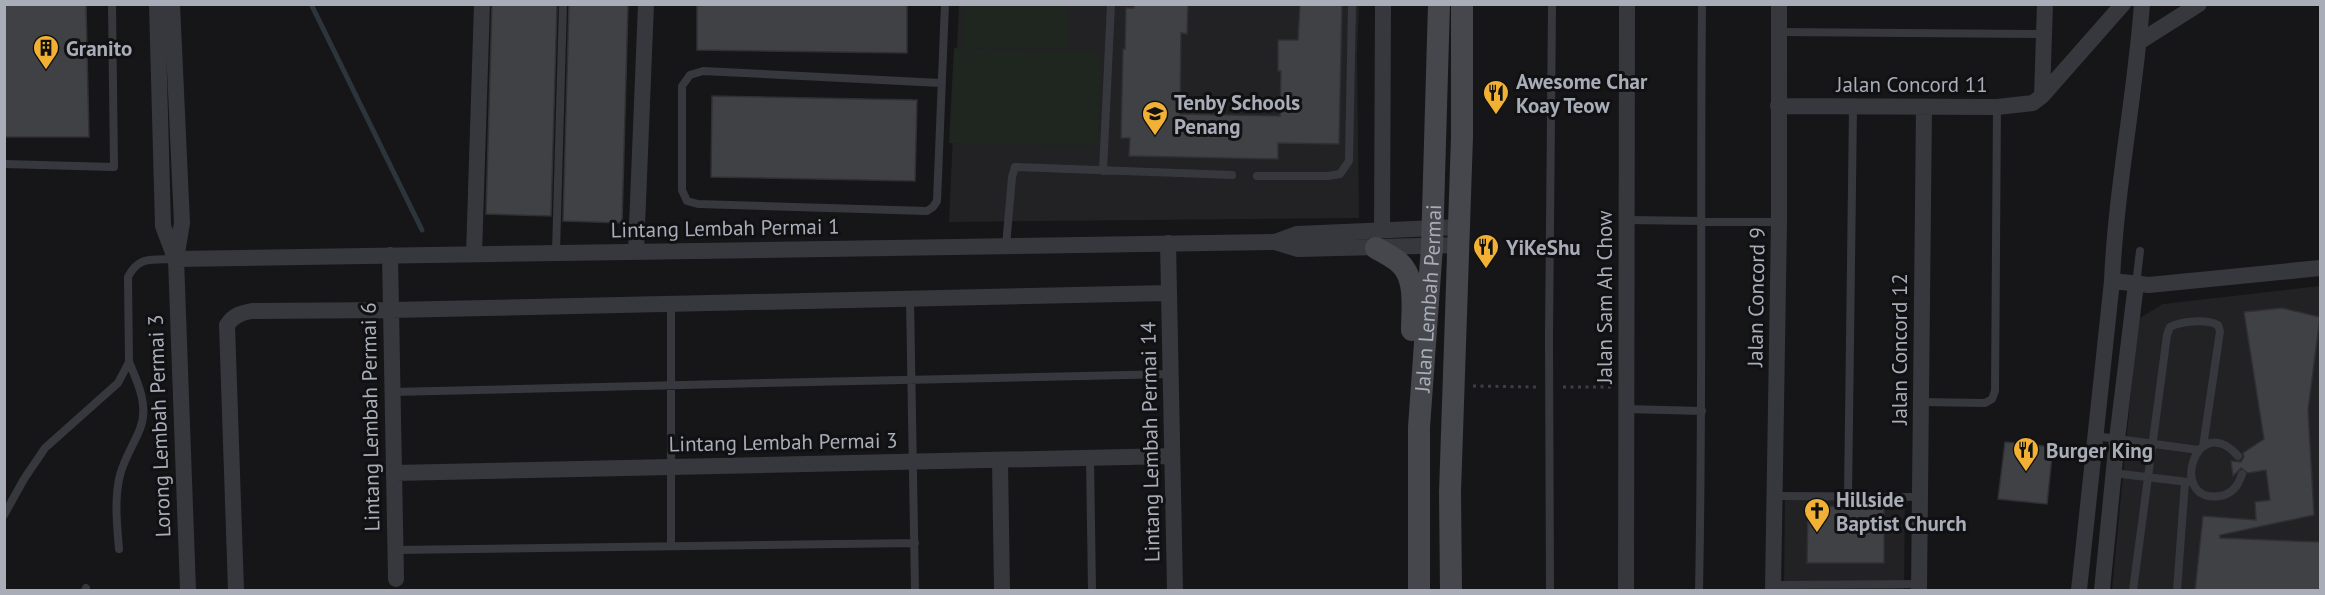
<svg xmlns="http://www.w3.org/2000/svg" width="2325" height="595" viewBox="0 0 2325 595" font-family="'PT Sans',sans-serif">
  <style>
    .built { fill: #222225 }
    .green { fill: #1e261f }
    .lines { fill: none; stroke-linecap: round; stroke-linejoin: round }
    .stream { stroke: #2c353c; stroke-width: 5 }
    .building { fill: #404145; stroke: #303034; stroke-width: 1.5 }
    .path { stroke: #3d3f44; stroke-width: 3; stroke-dasharray: 3 4.5; stroke-linecap: butt }
    .service { stroke: #37383d; stroke-width: 8 }
    .minor { stroke: #37383d; stroke-width: 16 }
    .secondary { stroke: #45474d; stroke-width: 22 }
    .labels { text-anchor: middle; dominant-baseline: central; stroke-width: 6; stroke-linejoin: round; paint-order: stroke }
    .poi-label { font-size: 21px; font-weight: bold; fill: #a8adb8; stroke: #111113; text-anchor: start }
    .street-label { font-size: 21px; fill: #a8adb8; stroke: #111113 }
  </style>
  <rect width="100%" height="100%" fill="#161618"/>
  <path class="built" d="M959,5h400l-2,50 2,163 -410,4z
    M2320,286v304h-208l26,-271 25,-15z
    M1785,492l120,1 -1,97h-120z"/>
  <path class="green" d="M964,5h104l-1,43 -103,-1z
    M954,48l146,4 -2,94 -149,-3z"/>
  <g class="lines">
    <path class="stream" d="M311,4l111,226"/>
  </g>
  <path class="building" d="M4,4h82l3,133h-85z
    M492,4h65l-6,212 -65,-2z
    M569,4l59,1 -6,218 -59,-2z
    M697,4h210v49l-210,-3z
    M1134,4h54l-1,30 -6,-1 -1,81 100,2 1,-45h-3v-31h20l2,-36h42l-3,140 -61,-1v16l-149,-3 1,-18h-9l2,-89h2l1,-41h8z
    M712,96l205,4 -2,81 -204,-4z
    M2282,308l38,9 -12,93 6,105 -94,20v3l100,4v49h-125l8,-75 53,4 -1,-18 15,-2 -4,-30 -18,3 -7,-5 -8,8 -2,-15 10,1 3,-5 -1,-4 21,-14 -20,-127z
    M2005,442l48,5 -6,57 -49,-5z
    M1808,506l76,1v56h-77z"/>
  <g class="lines">
    <path class="path" d="M1473,386l63,1
      M1563,387h48"/>
    <path class="service" d="M1779,32l265,2
      M941,83l-238,-12 -13,4 -8,11v104l5,11 11,3 229,7 6,-4 4,-6 8,-197
      M4,164l110,3 -2,-163
      M1103,171l8,-167
      M1257,176h71l12,-2 9,-13 3,-157
      M1627,220l152,2
      M1006,246l6,-69 3,-10 217,8
      M556,252l7,-248
      M2136,284l4,-33
      M910,299l5,291
      M671,304v242
      M392,392c260,-5 519,-14 779,-18
      M1922,402l63,1 7,-4 3,-8 2,-284
      M1626,409l76,2
      M2095,436l104,14
      M2238,456c-42,-48 -71,48 -18,40 13,-2 19,-12 22,-22
      M1090,458l2,132
      M2113,473l75,9
      M1775,496l145,1
      M1848,497l5,-390
      M4,515l20,-36 21,-31 73,-65 11,-21 -1,-85c11,-22 26,-17 48,-18
      M119,549c-2,-24 -5,-50 1,-74 4,-16 14,-31 20,-46 9,-23 -2,-46 -11,-67
      M395,550l520,-7
      M1773,585l146,-1
      M85,590l1,-2
      M1550,590l-1,-252 3,-334
      M1699,590c4,-195 1,-390 3,-586
      M2133,590l34,-255 3,-8c11,-6 36,-8 48,-2l2,6 -17,116
      M2177,590l8,-108"/>
    <path class="minor" d="M157,4l6,222 12,32
      M172,4l10,219 -6,36 12,331
      M2045,4l-3,92 81,-92
      M2139,42l60,-38
      M1778,106l219,1 36,-4 9,-7
      M1382,230l1,-226
      M1275,242l22,-8 163,-7
      M1168,243l7,347
      M636,251l10,-247
      M474,254l8,-250
      M390,255l6,324
      M176,259l1099,-17 23,7 161,-4
      M2112,281l37,4 171,-17
      M1000,460l2,130
      M394,473l778,-17
      M236,590l-9,-265c7,-10 14,-12 25,-14l139,-1 778,-17
      M1626,590l1,-586
      M1773,590l6,-368v-218
      M1919,590l5,-483
      M2079,590l33,-309c4,-93 23,-184 30,-277
      M2102,590l15,-151 19,-155"/>
    <g class="secondary">
      <path d="M1376,248c10,6 22,11 28,20 12,16 8,43 8,62"/>
      <path id="s1" d="M1419,590v-163l13,-181 7,-242"/>
      <path d="M1451,590l-1,-98 12,-355v-133"/>
    </g>
  </g>
  <defs>
    <symbol id="building-pin" viewBox="-11 -11 22 30"><path d="M0 17L-7.5 6A9.5 9.5 0 1 1 7.5 6Z" fill="#f2b134" stroke="#111113"/><path d="M-4-6H4V6H1V3H-1V6H-4ZM-2.5-4.3h1.7v1.8h-1.7ZM.8-4.3h1.7v1.8H.8ZM-2.5-1h1.7V.8h-1.7ZM.8-1h1.7V.8H.8Z" fill="#111"/></symbol>
    <symbol id="restaurant-pin" viewBox="-11 -11 22 30"><path d="M0 17L-7.5 6A9.5 9.5 0 1 1 7.5 6Z" fill="#f2b134" stroke="#111113"/><path d="M-5-6h1v4h1v-4h1v4h1v-4h1v5L-1.5 .5V6h-2V.5L-5-1ZM5-6V6H3V1.5H1.5Q1.5-4 5-6Z" fill="#111"/></symbol>
    <symbol id="school-pin" viewBox="-11 -11 22 30"><path d="M0 17L-7.5 6A9.5 9.5 0 1 1 7.5 6Z" fill="#f2b134" stroke="#111113"/><path d="M0-5L7-2L0 1L-7-2ZM-4 1L0 2.5L4 1V4Q0 6-4 4Z" fill="#111"/></symbol>
    <symbol id="church-pin" viewBox="-11 -11 22 30"><path d="M0 17L-7.5 6A9.5 9.5 0 1 1 7.5 6Z" fill="#f2b134" stroke="#111113"/><path d="M-1.2-6h2.4v3.5h3.3v2.4h-3.3V6h-2.4V-.1h-3.3v-2.4h3.3Z" fill="#111"/></symbol>
  </defs>
  <g fill-rule="evenodd">
    <use href="#building-pin" x="31" y="33" width="30" height="40"/>
    <use href="#restaurant-pin" x="1481" y="78" width="30" height="40"/>
    <use href="#school-pin" x="1140" y="99" width="30" height="40"/>
    <use href="#restaurant-pin" x="1471" y="232" width="30" height="40"/>
    <use href="#restaurant-pin" x="2011" y="435" width="30" height="40"/>
    <use href="#church-pin" x="1802" y="496" width="30" height="40"/>
  </g>
  <g class="labels">
    <g class="poi-label">
      <text x="66" y="48">Granito</text>
      <text x="1516" y="81">Awesome Char<tspan x="1516" dy="24">Koay Teow</tspan></text>
      <text x="1174" y="102">Tenby Schools<tspan x="1174" dy="24">Penang</tspan></text>
      <text x="1506" y="247">YiKeShu</text>
      <text x="2046" y="450">Burger King</text>
      <text x="1836" y="499">Hillside<tspan x="1836" dy="24">Baptist Church</tspan></text>
    </g>
    <g class="street-label">
      <text x="1912" y="84">Jalan Concord 11</text>
      <text transform="translate(725 228) rotate(-1)">Lintang Lembah Permai 1</text>
      <text stroke="none"><textPath href="#s1" startOffset="292">Jalan Lembah Permai</textPath></text>
      <text transform="translate(1604 297) rotate(-90)">Jalan Sam Ah Chow</text>
      <text transform="translate(1756 297) rotate(-89)">Jalan Concord 9</text>
      <text transform="translate(1899 349) rotate(-90)">Jalan Concord 12</text>
      <text transform="translate(370 417) rotate(-91)">Lintang Lembah Permai 6</text>
      <text transform="translate(159 426) rotate(-92)">Lorong Lembah Permai 3</text>
      <text transform="translate(783 442) rotate(-1)">Lintang Lembah Permai 3</text>
      <text transform="translate(1150 442) rotate(-91)">Lintang Lembah Permai 14</text>
    </g>
  </g>
  <rect width="2325" height="595" fill="none" stroke="#a8adb8" stroke-width="12"/>
</svg>
